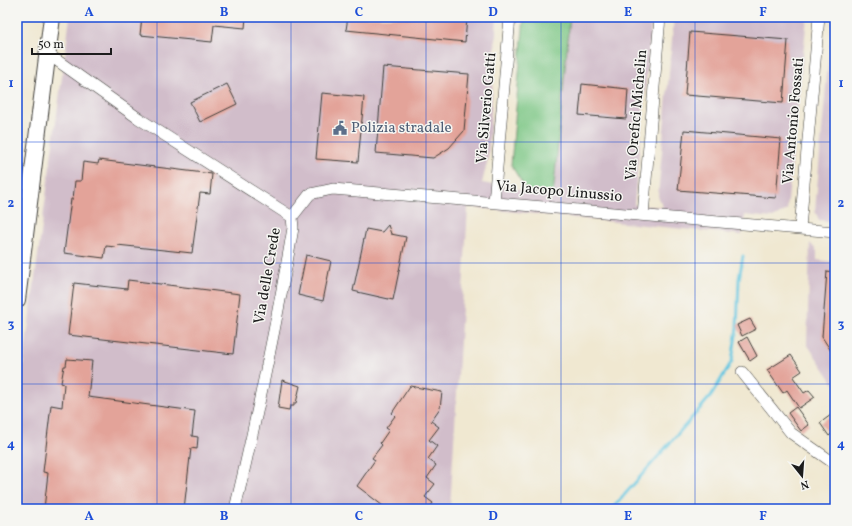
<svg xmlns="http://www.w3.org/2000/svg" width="852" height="526" viewBox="0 0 852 526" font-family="Vollkorn,serif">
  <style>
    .industrial { fill: #d1bdca }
    .green { fill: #7cc684; stroke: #4c7150 }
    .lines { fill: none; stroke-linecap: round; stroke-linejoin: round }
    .stream { stroke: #62c6e0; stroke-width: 3 }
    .building { fill: #e3a399 }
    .minor-casing { stroke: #3c3b37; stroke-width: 12 }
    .secondary-casing { stroke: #3c3b37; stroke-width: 18 }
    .minor { stroke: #fff; stroke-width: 11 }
    .secondary { stroke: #fff; stroke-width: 16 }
    .grid { fill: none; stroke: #1d4ed8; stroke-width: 1; stroke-opacity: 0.55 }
    .labels { text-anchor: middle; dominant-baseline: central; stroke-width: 3; stroke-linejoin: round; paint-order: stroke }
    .street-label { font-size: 15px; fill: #1c1c1c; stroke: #f6f6f2 }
    .service-label { font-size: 15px; fill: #4e5e75; stroke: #f6f6f2; text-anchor: start }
    .neatline { fill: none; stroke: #1d4ed8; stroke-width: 1.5 }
    .grid-label { font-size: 13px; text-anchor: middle; font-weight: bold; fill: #1d4ed8 }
  </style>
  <rect width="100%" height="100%" fill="#f6f6f2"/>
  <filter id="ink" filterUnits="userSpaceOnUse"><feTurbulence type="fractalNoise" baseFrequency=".025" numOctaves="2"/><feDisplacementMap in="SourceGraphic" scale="8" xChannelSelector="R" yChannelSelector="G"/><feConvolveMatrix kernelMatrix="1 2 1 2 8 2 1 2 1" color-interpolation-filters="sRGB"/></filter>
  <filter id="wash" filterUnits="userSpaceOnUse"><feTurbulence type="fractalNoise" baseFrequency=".012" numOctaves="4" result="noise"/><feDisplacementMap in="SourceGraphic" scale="16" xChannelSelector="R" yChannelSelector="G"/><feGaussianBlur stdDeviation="0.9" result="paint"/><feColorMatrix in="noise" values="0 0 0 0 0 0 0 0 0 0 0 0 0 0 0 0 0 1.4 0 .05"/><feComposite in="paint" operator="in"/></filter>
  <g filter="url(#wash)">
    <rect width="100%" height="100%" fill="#f0e8d1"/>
    <path class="industrial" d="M70,17h427l-9,142 -6,24 45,8 -16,-26 13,-148h128l-18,188 29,2 -5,-11 16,-179h133l-20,193 -14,8 -28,-3 -3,20 -274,-28 -18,302h-433v-97z
      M832,17h3v205l-16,-2 -4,-9z
      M810,243l7,8v9l18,2v123l-28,-41z"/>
    <path class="green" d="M524,17h46l-17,179 -26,-5 -16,-26z"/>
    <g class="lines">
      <path class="stream" d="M612,509l99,-113 21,-35 5,-33 2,-49 4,-23"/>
    </g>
    <g id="blocks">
      <path class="building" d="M142,17h104l-1,11 -31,-3 -2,17 -72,-7z
        M348,17h119l-2,25 -119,-12z
        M690,32l98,8 -5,63 -98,-8z
        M383,67l86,7 -5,57 -15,17 -16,10 -57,-5z
        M227,84l10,20 -37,18 -10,-20z
        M582,84l46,5 -2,30 -47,-4z
        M322,93l42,4 -6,65 -42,-3z
        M684,130l97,9 -5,59 -98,-8z
        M99,160l113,14 -2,20 -10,-1 -8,60 -75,-8 -1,2 -10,-1 -2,12 -40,-5 7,-54h2l2,-18h6l2,-19 15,2z
        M388,225l3,9 15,3 -13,63 -40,-9 13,-62 16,3z
        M306,255l25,6 -8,40 -25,-6z
        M827,271l8,1v85l-13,-20z
        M128,280l112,14 -7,60 -165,-19 6,-52 53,6z
        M750,319l6,10 -14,7 -5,-11z
        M747,337l10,19 -7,5 -11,-19z
        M791,355l11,16 -9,6 11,16 5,-3 6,7 -16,11 -12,-18 -4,3 -16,-23z
        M67,359l25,2 -4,36 107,14 -3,25 6,1 -1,12 -6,-1 -7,61h-140l4,-36 -5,-1 8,-67 11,2 2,-23 -3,-1 3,-17h2z
        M282,380l18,6 -4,17h-2v3h-4l-1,4 -11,-2z
        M410,386l32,6 -2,16 -9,13 8,6 -10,13 8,6 -9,13 8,6 -9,13 8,6 -10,13 8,6 -4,6h-42l-30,-23 18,-26 -3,-2 10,-13 -2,-2 9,-13 -3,-2 9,-12 -3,-3z
        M796,407l13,18 -8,6 -13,-18z
        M835,412v19l-6,5 -9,-13z"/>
    </g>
  </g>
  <g filter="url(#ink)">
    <use href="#blocks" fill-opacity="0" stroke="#3c3b37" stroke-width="1"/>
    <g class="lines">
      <defs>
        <path id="minor" d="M48,54l90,64 154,99
          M494,202l16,-185
          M643,215l17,-198
          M292,217l18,-23 23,-5 502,43
          M800,228l19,-211
          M742,372l49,61 44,31
          M235,509c22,-93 42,-187 58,-281l-1,-11"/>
        <path id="secondary" d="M17,300l35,-283"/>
      </defs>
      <use href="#minor" class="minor-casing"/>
      <use href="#secondary" class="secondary-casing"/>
      <use href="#minor" class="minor"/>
      <use href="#secondary" class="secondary"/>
    </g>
  </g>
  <path class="grid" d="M157,17v492M291,17v492M426,17v492M561,17v492M695,17v492M17,142h818M17,263h818M17,384h818"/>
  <defs>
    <symbol id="civic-bare" viewBox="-9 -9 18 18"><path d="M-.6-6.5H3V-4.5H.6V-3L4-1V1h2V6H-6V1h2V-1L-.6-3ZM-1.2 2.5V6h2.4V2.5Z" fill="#5c6f8a" stroke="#f6f6f2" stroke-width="2.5" paint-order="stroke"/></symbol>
  </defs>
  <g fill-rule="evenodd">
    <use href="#civic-bare" x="330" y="118" width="20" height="20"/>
  </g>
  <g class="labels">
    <g class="street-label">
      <text transform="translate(487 108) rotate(-85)">Via Silverio Gatti</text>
      <text transform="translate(637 115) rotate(-85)">Via Orefici Michelin</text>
      <text transform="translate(794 121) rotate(-85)">Via Antonio Fossati</text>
      <text transform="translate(559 192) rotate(5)">Via Jacopo Linussio</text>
      <text transform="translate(268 276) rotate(-80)">Via delle Crede</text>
    </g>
    <g class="service-label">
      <text x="351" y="128">Polizia stradale</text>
    </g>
  </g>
  <rect width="852" height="526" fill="none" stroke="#f6f6f2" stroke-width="44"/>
  <g transform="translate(802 476) rotate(163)" stroke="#f6f6f2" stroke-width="3" paint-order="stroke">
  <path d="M0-3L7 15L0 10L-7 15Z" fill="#1c1c1c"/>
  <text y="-6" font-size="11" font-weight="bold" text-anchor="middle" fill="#1c1c1c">N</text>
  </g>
  <path d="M32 48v6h79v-6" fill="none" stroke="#1c1c1c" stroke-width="2"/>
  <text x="38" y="48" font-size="12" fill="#1c1c1c" stroke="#f6f6f2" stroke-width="3" paint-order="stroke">50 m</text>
  <rect x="22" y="22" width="808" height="482" class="neatline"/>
  <g class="grid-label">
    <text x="89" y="16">A</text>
    <text x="224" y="16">B</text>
    <text x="359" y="16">C</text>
    <text x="493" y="16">D</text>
    <text x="628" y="16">E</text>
    <text x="763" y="16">F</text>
    <text x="11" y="87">1</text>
    <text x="841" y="87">1</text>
    <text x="11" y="207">2</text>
    <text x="841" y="207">2</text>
    <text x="11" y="328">3</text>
    <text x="841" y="328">3</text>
    <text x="11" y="448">4</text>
    <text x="841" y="448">4</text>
    <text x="89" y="520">A</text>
    <text x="224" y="520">B</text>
    <text x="359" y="520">C</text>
    <text x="493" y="520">D</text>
    <text x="628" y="520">E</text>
    <text x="763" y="520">F</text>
  </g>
</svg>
